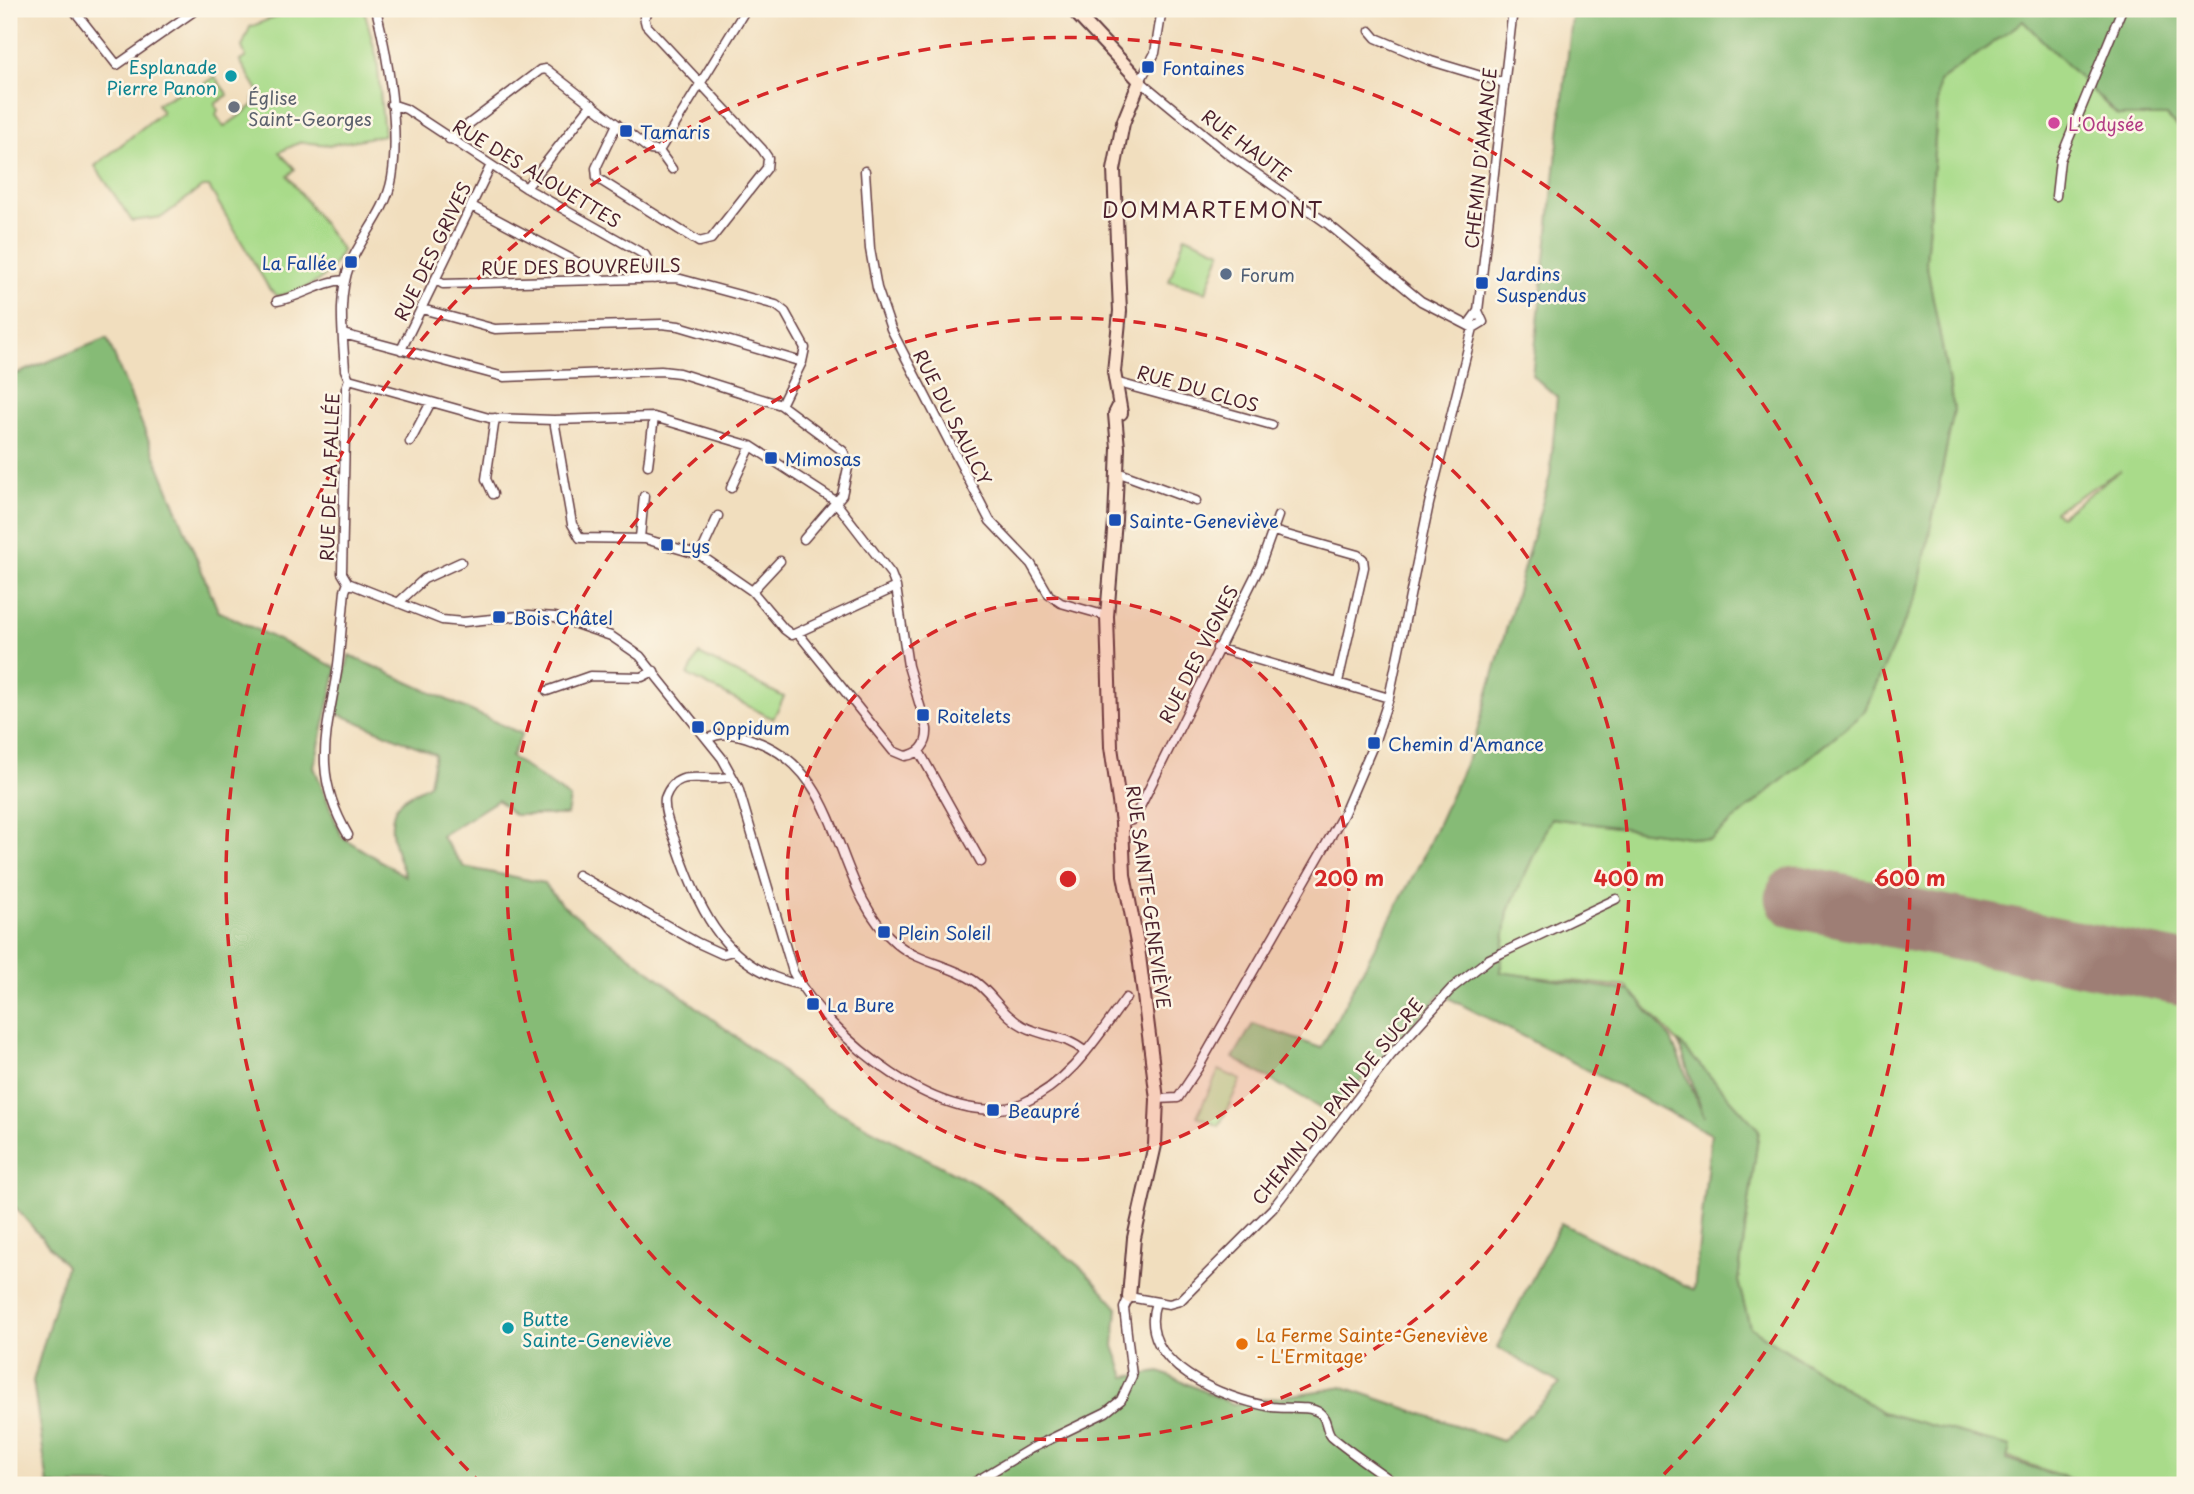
<svg xmlns="http://www.w3.org/2000/svg" width="2194" height="1494" viewBox="0 0 2194 1494" font-family="'Playpen Sans',sans-serif">
  <style>
    .green { fill: #a9db8a; stroke: #7a7d5a; stroke-width: 2; fill-rule: evenodd }
    .forest { fill: #86bb76; stroke: #686d50; stroke-width: 2 }
    .lines { fill: none; stroke-linecap: round; stroke-linejoin: round }
    .runway { stroke: #9e7e74; stroke-width: 63 }
    .street-casing { stroke: #633c41; stroke-width: 11 }
    .secondary-casing { stroke: #633c41; stroke-width: 16 }
    .street { stroke: #fff; stroke-width: 8 }
    .secondary { stroke: #fce5cf; stroke-width: 12 }
    .ring { fill: none; stroke: #d62828; stroke-width: 3.5; stroke-dasharray: 12 9 }
    .transit-dot { fill: #1a4fb4; stroke: #fcf5e5; stroke-width: 2.5 }
    .culture-dot { fill: #0f9aa8; stroke: #fcf5e5; stroke-width: 2.5 }
    .worship-dot { fill: #6b7280; stroke: #fcf5e5; stroke-width: 2.5 }
    .hotel-dot { fill: #d1479c; stroke: #fcf5e5; stroke-width: 2.5 }
    .service-dot { fill: #5c6f8a; stroke: #fcf5e5; stroke-width: 2.5 }
    .food-dot { fill: #e8710a; stroke: #fcf5e5; stroke-width: 2.5 }
    .labels { text-anchor: middle; dominant-baseline: central; stroke-width: 5; stroke-linejoin: round; paint-order: stroke }
    .culture-label { font-size: 18px; fill: #0d838f; stroke: #fcf5e5; text-anchor: end }
    .transit-label { font-size: 18px; fill: #164399; stroke: #fcf5e5; text-anchor: start }
    .worship-label { font-size: 18px; fill: #5b616d; stroke: #fcf5e5; text-anchor: start }
    .hotel-label { font-size: 18px; fill: #b23c85; stroke: #fcf5e5; text-anchor: start }
    .street-label { font-size: 18px; fill: #4a1f2b; stroke: #fcf5e5 }
    .service-label { font-size: 18px; fill: #4e5e75; stroke: #fcf5e5; text-anchor: start }
    .food-label { font-size: 18px; fill: #c56008; stroke: #fcf5e5; text-anchor: start }
    .quarter-label { font-size: 21px; letter-spacing: 2px; fill: #4a1f2b; stroke: #fcf5e5 }
    .centre { fill: #d62828; stroke: #fcf5e5; stroke-width: 3.5 }
    .ring-label { font-size: 21px; text-anchor: middle; font-weight: bold; fill: #d62828; stroke: #fcf5e5; stroke-width: 5; stroke-linejoin: round; paint-order: stroke }
  </style>
  <rect width="100%" height="100%" fill="#fcf5e5"/>
  <filter id="ink" filterUnits="userSpaceOnUse"><feTurbulence type="fractalNoise" baseFrequency=".0143" numOctaves="2"/><feDisplacementMap in="SourceGraphic" scale="14" xChannelSelector="R" yChannelSelector="G"/><feConvolveMatrix kernelMatrix="1 2 1 2 8 2 1 2 1" color-interpolation-filters="sRGB"/></filter>
  <filter id="wash" filterUnits="userSpaceOnUse"><feTurbulence type="fractalNoise" baseFrequency=".00686" numOctaves="4" result="noise"/><feDisplacementMap in="SourceGraphic" scale="28" xChannelSelector="R" yChannelSelector="G"/><feGaussianBlur stdDeviation="1.57" result="paint"/><feColorMatrix in="noise" values="0 0 0 0 0 0 0 0 0 0 0 0 0 0 0 0 0 1.4 0 .05"/><feComposite in="paint" operator="in"/></filter>
  <g filter="url(#wash)">
    <rect width="100%" height="100%" fill="#f1debe"/>
    <path class="green" d="M294,9h70l13,50 7,76 -54,10 -29,-3 -22,10 16,17 -7,7 54,74c-12,29 -34,40 -64,46l-8,-6 -61,-103h-7l-40,30 -30,4 -37,-55 67,-54 -5,-8 28,-15 5,4 25,-16 13,18 -13,9 3,6 -2,5 8,12 30,-22 -1,-7 6,-6 -19,-31 6,-4 -4,-10 8,-20z
      M2023,21l95,95h48l19,17v1352h-98l-205,-73 -132,-85 -12,-46 21,-151 -132,-143 -127,-14 8,-62 43,-93 159,22 154,-128 54,-121 36,-181 -28,-148 12,-162 -4,-5 5,-13zM2121,470l-61,46 -5,-4v-1z
      M1185,236l36,15 -15,41 -37,-11z
      M699,654l85,43 -11,22 -85,-44z
      M1219,1070l22,10 -22,46 -22,-10z"/>
    <path class="forest" d="M1573,9h612v124l-19,-17h-48l-95,-95 -84,61 -13,180 28,148 -36,181 -54,121 -154,128 -159,-22 -43,93 -8,61 131,19 40,48 33,78 -26,-76 81,89 -21,151 12,46 132,85 128,35 -3,12 80,26h-2039l-15,-104 33,-115 -57,-66v-823l98,-39 111,273 119,57 -23,99 28,70 63,39c-7,-20 -23,-54 -5,-74 7,-7 20,-12 29,-18l6,-30 -99,-41 13,-58 173,79 -11,23 59,41 -3,17h-53l-16,-15 -57,36 23,31 80,16 17,21 265,201 164,87 96,80 31,35 -3,39 11,31 35,-5 73,32 111,-17 158,54 58,-57 -63,-37 64,-124 133,67 17,-156 -270,-140 -111,120 -97,-56 20,-34 68,24 100,-187 51,-112 78,-273 7,-79 -25,-22z"/>
    <g class="lines">
      <path class="runway" d="M1797,897l388,77"/>
    </g>
  </g>
  <g filter="url(#ink)">
    <g class="lines">
      <defs>
        <path id="street" d="M73,9l44,56 80,-56
          M1162,9l-7,44 -15,28 87,72 101,71 93,77 52,27
          M1370,31l6,7 55,23 73,22
          M391,104l15,5 120,79 119,67 9,17v7
          M617,124l-21,44 1,10 102,64 12,-3 56,-71 1,-10 -6,-9 -116,-124 -2,-8 7,-8
          M449,139l91,-69 6,-1 104,81 9,1 13,18
          M659,151l87,-142
          M865,171l5,78 7,39 14,41 99,192 41,43 18,31 12,8 46,13
          M526,188l66,-84
          M2056,196l4,-36 62,-151
          M472,206l120,64 9,10
          M436,280l7,4 234,-6 99,27 9,7 20,36 -3,14 -21,43
          M277,301c24,-4 44,-20 68,-21
          M422,309l73,20 166,-5 18,2 123,36
          M1473,328l10,-6 -5,-11
          M343,334l161,43 157,-6 18,2 102,32 62,46 6,12 -7,32 -38,44
          M401,350l90,-185
          M349,379l140,39 65,2 100,-3 97,29 83,54 57,74 5,13 12,79 19,63c1,15 -7,25 -22,27l-12,-5 -95,-118
          M1115,382l157,43
          M554,420l18,104 8,14 65,1 55,16 52,36 32,38 8,6 104,-48
          M410,442l21,-40
          M648,465l6,-48
          M1117,472l79,29
          M731,488l20,-42
          M493,494l-7,-15 9,-61
          M1273,531l85,24 5,4 1,8 -26,115
          M640,538l4,-42
          M700,555l18,-39
          M348,583l94,37 21,2 66,-7 26,2 56,19 29,20 82,102 16,29 55,185c34,63 153,164 230,131 48,-21 74,-66 103,-105
          M348,583l-6,-10 4,-185 3,-9 -4,-9c-2,-35 -8,-73 5,-106 13,-30 36,-52 42,-86 8,-49 -4,-121 -16,-169
          M752,591l28,-30
          M398,603l26,-24 37,-17
          M1217,648l172,50
          M547,691l43,-15 52,1 12,-6
          M707,739c15,-8 31,-5 46,1 94,32 77,147 143,203 23,20 52,21 77,37 19,12 29,35 50,46 26,13 38,7 63,26
          M919,751l62,111
          M732,776c-25,9 -55,-12 -67,22 -2,16 8,35 13,51 22,65 49,120 122,136
          M1122,822l10,-2 9,-15 119,-239 18,-50
          M348,835c-36,-62 -22,-98 -11,-163 4,-27 5,-54 8,-81l3,-8
          M578,875l120,68 24,11 11,-3
          M1157,1099l21,-1 20,-30 146,-255 30,-70 15,-45 40,-194 44,-176 -3,-6 8,-11 35,-302
          M1129,1297l40,7 11,-3 93,-93 118,-153 61,-67 37,-29 127,-60
          M1156,1302c-21,62 68,97 116,105 14,2 37,-2 48,6 8,6 5,17 12,24 20,17 44,32 65,48
          M970,1485l60,-36 76,-37 15,-12 11,-24 -8,-68 5,-11"/>
        <path id="secondary" d="M1072,9l68,72 -17,42 -9,47 6,141 -6,61 7,41
          M1118,408l-3,6 3,34 -3,72 -8,96 4,131 11,75 2,53 14,73 19,151 -2,46 -21,93 -5,59"/>
      </defs>
      <use href="#street" class="street-casing"/>
      <use href="#secondary" class="secondary-casing"/>
      <use href="#street" class="street"/>
      <use href="#secondary" class="secondary"/>
    </g>
  </g>
  <circle cx="1068" cy="879" r="281" fill="#d62828" fill-opacity=".12"/>
  <g class="ring">
    <circle cx="1068" cy="879" r="281"/>
    <circle cx="1068" cy="879" r="561"/>
    <path d="M483 1485A842 842 0 1 1 1653 1485"/>
  </g>
  <g class="transit-dot">
    <rect x="1141" y="60" width="14" height="14" rx="3.5"/>
    <rect x="619" y="124" width="14" height="14" rx="3.5"/>
    <rect x="344" y="255" width="14" height="14" rx="3.5"/>
    <rect x="1475" y="276" width="14" height="14" rx="3.5"/>
    <rect x="764" y="451" width="14" height="14" rx="3.5"/>
    <rect x="1108" y="513" width="14" height="14" rx="3.5"/>
    <rect x="660" y="538" width="14" height="14" rx="3.5"/>
    <rect x="492" y="610" width="14" height="14" rx="3.5"/>
    <rect x="916" y="708" width="14" height="14" rx="3.5"/>
    <rect x="691" y="720" width="14" height="14" rx="3.5"/>
    <rect x="1367" y="736" width="14" height="14" rx="3.5"/>
    <rect x="877" y="925" width="14" height="14" rx="3.5"/>
    <rect x="806" y="997" width="14" height="14" rx="3.5"/>
    <rect x="986" y="1103" width="14" height="14" rx="3.5"/>
  </g>
  <g class="culture-dot">
    <circle cx="231" cy="76" r="7"/>
    <circle cx="508" cy="1328" r="7"/>
  </g>
  <circle class="worship-dot" cx="234" cy="107" r="7"/>
  <circle class="hotel-dot" cx="2054" cy="123" r="7"/>
  <circle class="service-dot" cx="1226" cy="274" r="7"/>
  <circle class="food-dot" cx="1242" cy="1344" r="7"/>
  <g class="labels">
    <g class="culture-label">
      <text x="217" y="66">Esplanade<tspan x="217" dy="21">Pierre Panon</tspan></text>
      <text x="522" y="1318" text-anchor="start">Butte<tspan x="522" dy="21">Sainte-Geneviève</tspan></text>
    </g>
    <g class="transit-label">
      <text x="1162" y="67">Fontaines</text>
      <text x="640" y="131">Tamaris</text>
      <text x="337" y="262" text-anchor="end">La Fallée</text>
      <text x="1496" y="273">Jardins<tspan x="1496" dy="21">Suspendus</tspan></text>
      <text x="785" y="458">Mimosas</text>
      <text x="1129" y="520">Sainte-Geneviève</text>
      <text x="681" y="545">Lys</text>
      <text x="513" y="617">Bois Châtel</text>
      <text x="937" y="715">Roitelets</text>
      <text x="712" y="727">Oppidum</text>
      <text x="1388" y="743">Chemin d'Amance</text>
      <text x="898" y="932">Plein Soleil</text>
      <text x="827" y="1004">La Bure</text>
      <text x="1007" y="1110">Beaupré</text>
    </g>
    <g class="worship-label">
      <text x="248" y="97">Église<tspan x="248" dy="21">Saint-Georges</tspan></text>
    </g>
    <g class="hotel-label">
      <text x="2068" y="123">L'Odysée</text>
    </g>
    <g class="street-label">
      <text transform="translate(1247 145) rotate(37)">RUE HAUTE</text>
      <text transform="translate(1480 158) rotate(-84)">CHEMIN D'AMANCE</text>
      <text transform="translate(537 173) rotate(31)">RUE DES ALOUETTES</text>
      <text transform="translate(432 251) rotate(-64)">RUE DES GRIVES</text>
      <text transform="translate(581 266) rotate(-1)">RUE DES BOUVREUILS</text>
      <text transform="translate(1198 388) rotate(16)">RUE DU CLOS</text>
      <text transform="translate(953 417) rotate(63)">RUE DU SAULCY</text>
      <text transform="translate(329 477) rotate(-88)">RUE DE LA FALLÉE</text>
      <text transform="translate(1198 654) rotate(-63)">RUE DES VIGNES</text>
      <text transform="translate(1149 897) rotate(82)">RUE SAINTE-GENEVIÈVE</text>
      <text transform="translate(1337 1101) rotate(-51)">CHEMIN DU PAIN DE SUCRE</text>
    </g>
    <g class="service-label">
      <text x="1240" y="274">Forum</text>
    </g>
    <g class="food-label">
      <text x="1256" y="1334">La Ferme Sainte-Geneviève<tspan x="1256" dy="21">- L'Ermitage</tspan></text>
    </g>
    <g class="quarter-label">
      <text x="1213" y="209">DOMMARTEMONT</text>
    </g>
  </g>
  <circle cx="1068" cy="879" r="10" class="centre"/>
  <g class="ring-label">
    <text x="1349" y="886">200 m</text>
    <text x="1629" y="886">400 m</text>
    <text x="1910" y="886">600 m</text>
  </g>
  <rect width="2194" height="1494" fill="none" stroke="#fcf5e5" stroke-width="35"/>
</svg>
